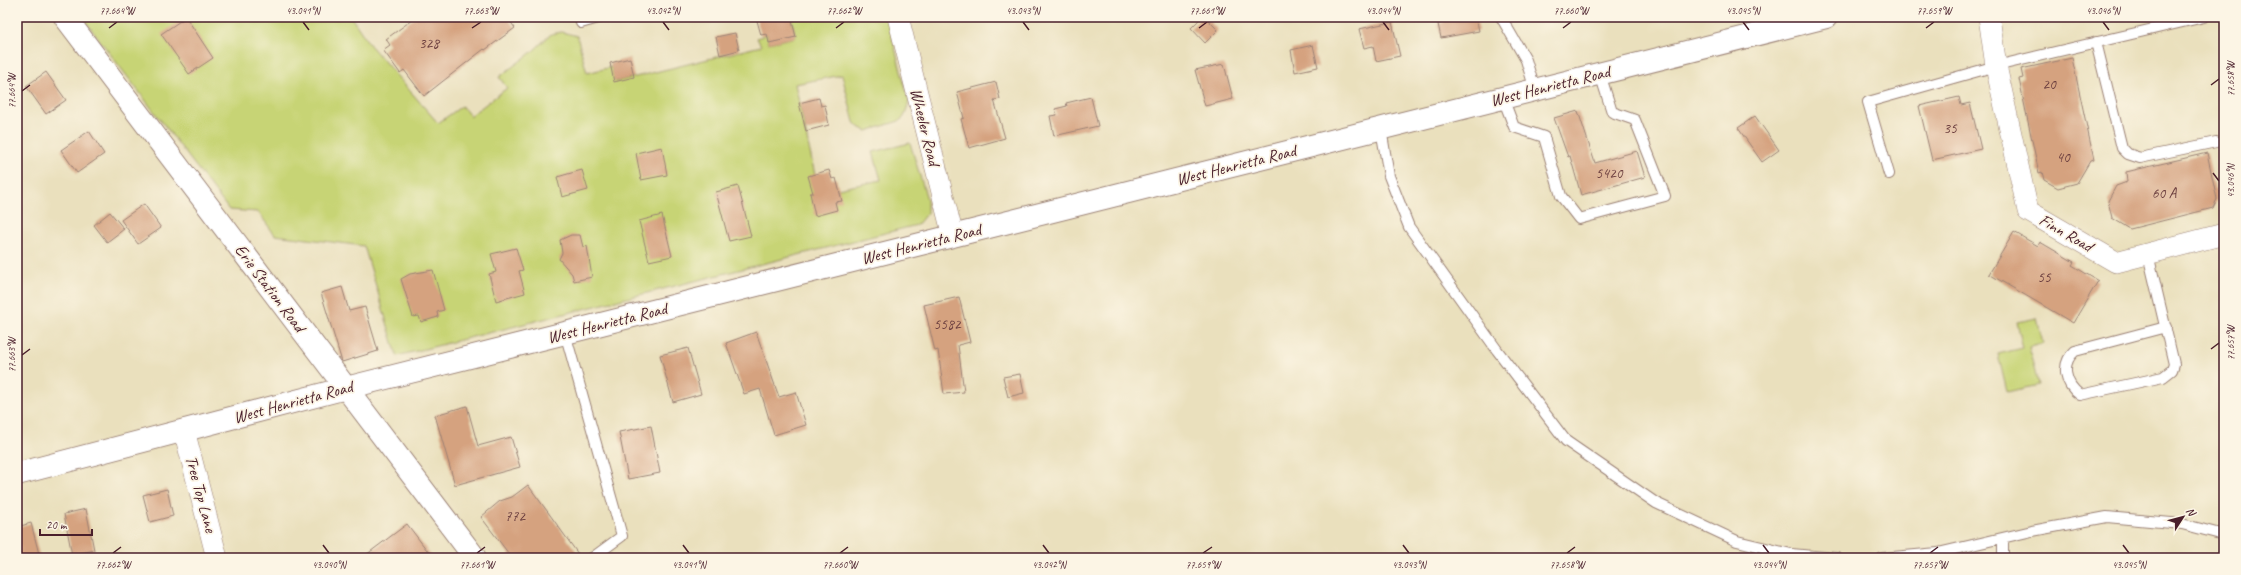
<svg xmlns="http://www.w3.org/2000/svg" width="2241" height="575" viewBox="0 0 2241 575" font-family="Caveat,sans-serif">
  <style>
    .green { fill: #c7d475; stroke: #887a50 }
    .building { fill: #d5a27f }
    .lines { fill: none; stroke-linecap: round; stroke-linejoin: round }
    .service-casing { stroke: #9a8074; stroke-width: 12 }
    .minor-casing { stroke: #9a8074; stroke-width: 22 }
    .tertiary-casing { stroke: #9a8074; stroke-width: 24 }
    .secondary-casing { stroke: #9a8074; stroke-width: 24 }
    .service { stroke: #fff; stroke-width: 10 }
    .minor { stroke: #fff; stroke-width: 21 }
    .tertiary { stroke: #fff; stroke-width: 22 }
    .secondary { stroke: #fff; stroke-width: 22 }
    .ticks { fill: none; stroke: #4a1f2b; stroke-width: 1.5 }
    .labels { text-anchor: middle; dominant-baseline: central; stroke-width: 3.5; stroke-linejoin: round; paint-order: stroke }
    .number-label { font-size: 15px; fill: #6d4040 }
    .street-label { font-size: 17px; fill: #4a1f2b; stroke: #fcf5e5 }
    .neatline { fill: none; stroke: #4a1f2b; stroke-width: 1.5 }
    .ticks-label { font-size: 10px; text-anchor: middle; fill: #4a1f2b }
  </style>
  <rect width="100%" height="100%" fill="#fcf5e5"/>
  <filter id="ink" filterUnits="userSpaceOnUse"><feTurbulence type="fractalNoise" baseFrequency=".025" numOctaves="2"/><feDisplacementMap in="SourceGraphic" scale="8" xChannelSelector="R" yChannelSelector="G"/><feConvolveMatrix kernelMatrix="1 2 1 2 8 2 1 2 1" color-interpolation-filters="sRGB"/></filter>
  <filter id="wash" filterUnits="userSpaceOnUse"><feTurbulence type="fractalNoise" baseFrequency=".012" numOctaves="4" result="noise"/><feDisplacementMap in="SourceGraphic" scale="16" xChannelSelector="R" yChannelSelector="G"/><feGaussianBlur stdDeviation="0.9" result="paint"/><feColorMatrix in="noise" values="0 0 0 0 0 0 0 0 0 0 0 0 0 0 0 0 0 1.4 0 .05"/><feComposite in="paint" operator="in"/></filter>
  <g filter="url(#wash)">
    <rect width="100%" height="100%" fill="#eae0bd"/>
    <path class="green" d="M82,17h269l19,28 68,78 24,-17 8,10 37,-28 -8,-11 33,-25 19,-18 11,-2 15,4 10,37 24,-6 4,15 146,-36 -4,-8 10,-4 2,9 27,-6 -5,-20h96l22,85 -5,15 -5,4 -32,10 -10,-5 -3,-4 -12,-47 -47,9 24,109 62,-13 -8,-28 37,-9 17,56v14l-10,12 -520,131 -33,-110 -89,-11 -17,-23 -29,-2z
      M2037,318l6,26 -14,3 9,38 -31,7 -9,-38 25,-6 -6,-26z"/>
    <g id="blocks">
      <path class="building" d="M186,17l27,41 -24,16 -28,-40z
        M416,17h91l8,11 -30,22 -1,-1 -60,47 -20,-26 -4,3 -17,-23 7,-5 -4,-6z
        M756,17h35l5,20 -27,6 -2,-9 -6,1z
        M1202,17h3l13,13 -13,13 -14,-15z
        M1443,17h33l3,14 -38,7 -3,-14 6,-2z
        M1392,22l8,34 -24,5 -3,-15 -9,2 -5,-19z
        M735,33l4,17 -19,5 -4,-18z
        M1313,45l5,22 -23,5 -4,-22z
        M630,58l4,19 -20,5 -4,-19z
        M2072,58l22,102 -4,1 -13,22 -19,5 -14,-8 -2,-8 -3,1 -20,-94 4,-1 -2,-9z
        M1224,64l9,35 -28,7 -10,-36z
        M46,72l20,28 -20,14 -20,-28z
        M996,82l4,17 -6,1 11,38 -36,10 -8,-29 3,-1 -7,-26z
        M1091,97l7,29 -44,10 -4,-20 7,-1 -2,-6 12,-3 -1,-3z
        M1959,97l2,8 9,-2 11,46 -49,11 -13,-54z
        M819,98l2,8 4,-1 4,20 -23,6 -7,-28z
        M1578,111l17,52 42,-12 8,26 -64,18 -11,-39 -2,1 -14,-39z
        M1755,116l24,34 -17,12 -24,-34z
        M89,131l15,23 -27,19 -16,-23z
        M662,147l5,28 -26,5 -5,-27z
        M2207,153l10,46 -4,9 -83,21 -18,-11 -4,-17 8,-15 11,-4 -1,-10z
        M582,170l6,20 -26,7 -5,-20z
        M829,170l3,9 4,-1 6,23 -7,1 2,8 -22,6 -5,-23h3l-5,-17z
        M738,186l13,50 -22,5 -13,-49z
        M144,204l17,24 -23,16 -17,-24z
        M110,212l14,17 -17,13 -13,-17z
        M662,215l10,41 -23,5 -10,-40z
        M2014,232l24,14 2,-4 34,20 -2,3 26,16 -25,42 -84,-49z
        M571,235h9l3,12 4,-1 5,31 -18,4 -2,-7 -13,-15 3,-6 -2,-13z
        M516,248l7,22 -4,1 6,22 -29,8 -7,-27 7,-2 -5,-18z
        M433,270l11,40 -7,2 1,5 -17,5 -2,-6 -6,1 -12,-38 9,-5z
        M342,287l7,24 16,-4 13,44 -36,11 -21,-69z
        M959,297l11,45 -12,3 6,47 -20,2 -6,-44 -3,1 -11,-46z
        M756,332l23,65 17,-5 10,33 -32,10 -14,-46 -16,5 -18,-51z
        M688,348l13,46 -28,8 -13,-47z
        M1020,374l4,19 -16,4 -5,-20z
        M467,406l11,40 33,-9 9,30 -65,18 -20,-70z
        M651,426l9,47 -32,6 -9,-47z
        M528,485l22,30 31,43h-69l-31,-41 19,-16 12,-4z
        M167,489l6,27 -23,6 -7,-27z
        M86,509l8,41 -22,5 -8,-41z
        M31,523l9,35h-23v-31z
        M407,524l26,34h-71z"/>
    </g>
  </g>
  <g filter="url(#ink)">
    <use href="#blocks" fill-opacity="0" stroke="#9a8074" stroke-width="1"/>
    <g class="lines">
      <defs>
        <path id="service" d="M580,17l1,6 21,-6
          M1501,17l25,43 9,30
          M2096,42l26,106 6,6 12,4 76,-16
          M1503,98l11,29 30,10 17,59 18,23 86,-23 -30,-76 -23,-8 -12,-38
          M1381,129l8,47 20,51 88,123 69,91 90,62 81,38 54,13 46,4
          M1889,174l-21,-72 128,-36 208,-49
          M2148,254l26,110 -2,6 -9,7 -83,18c-15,-11 -20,-31 -5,-44l91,-24
          M565,333l57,203 -30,22
          M2003,538v20
          M1882,558l56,-5 94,-22 75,-14 75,7 42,11
          M2222,558l2,-6"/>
        <path id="minor" d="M898,17l55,219
          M1989,17l7,49 32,145 88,51 108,-28
          M184,430l33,128"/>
        <path id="tertiary" d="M346,388l129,170"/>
        <path id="secondary" d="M65,17l281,371
          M17,474l329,-86 1480,-371"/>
      </defs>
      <use href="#service" class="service-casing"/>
      <use href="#minor" class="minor-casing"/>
      <use href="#tertiary" class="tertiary-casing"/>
      <use href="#secondary" class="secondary-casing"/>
      <use href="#service" class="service"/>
      <use href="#minor" class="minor"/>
      <use href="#tertiary" class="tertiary"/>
      <use href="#secondary" class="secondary"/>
    </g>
  </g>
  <path class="ticks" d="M303,22l6,8M663,22l6,8M1023,22l6,8M1383,22l6,8M1743,22l6,8M2103,22l6,8M109,28l8,-6M472,28l9,-6M836,28l8,-6M1199,28l8,-6M1563,28l8,-6M1926,28l8,-6M2211,85l8,-6M22,91l8,-6M2213,173l6,8M2211,349l8,-6M22,355l8,-6M323,545l6,8M683,545l6,8M1043,545l6,8M1403,545l6,8M1763,545l6,8M2123,545l6,8M113,553l8,-6M477,553l8,-6M840,553l8,-6M1203,553l9,-6M1567,553l8,-6M1930,553l8,-6"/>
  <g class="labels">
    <g class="number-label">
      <text x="429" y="43">328</text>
      <text x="2049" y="84">20</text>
      <text x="1950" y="128">35</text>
      <text x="2063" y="157">40</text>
      <text x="1609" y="173">5420</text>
      <text x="2164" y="193">60 A</text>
      <text x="2044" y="277">55</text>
      <text x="947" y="324">5582</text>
      <text x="515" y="516">772</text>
    </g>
    <g class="street-label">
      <text transform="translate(1550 86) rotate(-14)">West Henrietta Road</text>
      <text transform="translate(925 127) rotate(76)">Wheeler Road</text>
      <text transform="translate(1236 165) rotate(-14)">West Henrietta Road</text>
      <text transform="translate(2066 233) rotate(30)">Finn Road</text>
      <text transform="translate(921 244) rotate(-14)">West Henrietta Road</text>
      <text transform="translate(270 288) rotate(53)">Erie Station Road</text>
      <text transform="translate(607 323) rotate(-14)">West Henrietta Road</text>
      <text transform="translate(293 402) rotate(-15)">West Henrietta Road</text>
      <text transform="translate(201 494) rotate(75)">Tree Top Lane</text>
    </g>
  </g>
  <rect width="2241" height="575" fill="none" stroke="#fcf5e5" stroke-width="44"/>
  <g transform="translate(2183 517) rotate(54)" stroke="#fcf5e5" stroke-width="3" paint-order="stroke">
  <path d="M0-3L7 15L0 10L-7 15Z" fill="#4a1f2b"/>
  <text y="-6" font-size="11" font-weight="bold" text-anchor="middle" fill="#4a1f2b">N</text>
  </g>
  <path d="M40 529v6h52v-6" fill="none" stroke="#4a1f2b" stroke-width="2"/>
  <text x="46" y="529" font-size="12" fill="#4a1f2b" stroke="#fcf5e5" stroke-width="3" paint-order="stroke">20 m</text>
  <rect x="22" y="22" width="2197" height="531" class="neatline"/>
  <g class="ticks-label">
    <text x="117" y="14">77.664°W</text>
    <text x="303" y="14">43.041°N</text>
    <text x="481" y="14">77.663°W</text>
    <text x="663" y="14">43.042°N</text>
    <text x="844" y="14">77.662°W</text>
    <text x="1023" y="14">43.043°N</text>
    <text x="1207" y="14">77.661°W</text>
    <text x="1383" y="14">43.044°N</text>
    <text x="1571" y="14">77.660°W</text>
    <text x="1743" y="14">43.045°N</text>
    <text x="1934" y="14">77.659°W</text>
    <text x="2103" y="14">43.046°N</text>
    <text transform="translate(2230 79) rotate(-90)" y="4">77.658°W</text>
    <text transform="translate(11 91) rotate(-90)" y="4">77.664°W</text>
    <text transform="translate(2230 181) rotate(-90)" y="4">43.046°N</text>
    <text transform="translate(2230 343) rotate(-90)" y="4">77.657°W</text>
    <text transform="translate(11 355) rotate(-90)" y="4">77.663°W</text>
    <text x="113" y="568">77.662°W</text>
    <text x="329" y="568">43.040°N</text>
    <text x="477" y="568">77.661°W</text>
    <text x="689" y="568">43.041°N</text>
    <text x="840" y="568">77.660°W</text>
    <text x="1049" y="568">43.042°N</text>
    <text x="1203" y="568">77.659°W</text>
    <text x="1409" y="568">43.043°N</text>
    <text x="1567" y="568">77.658°W</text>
    <text x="1769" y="568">43.044°N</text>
    <text x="1930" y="568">77.657°W</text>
    <text x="2129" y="568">43.045°N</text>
  </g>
</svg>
